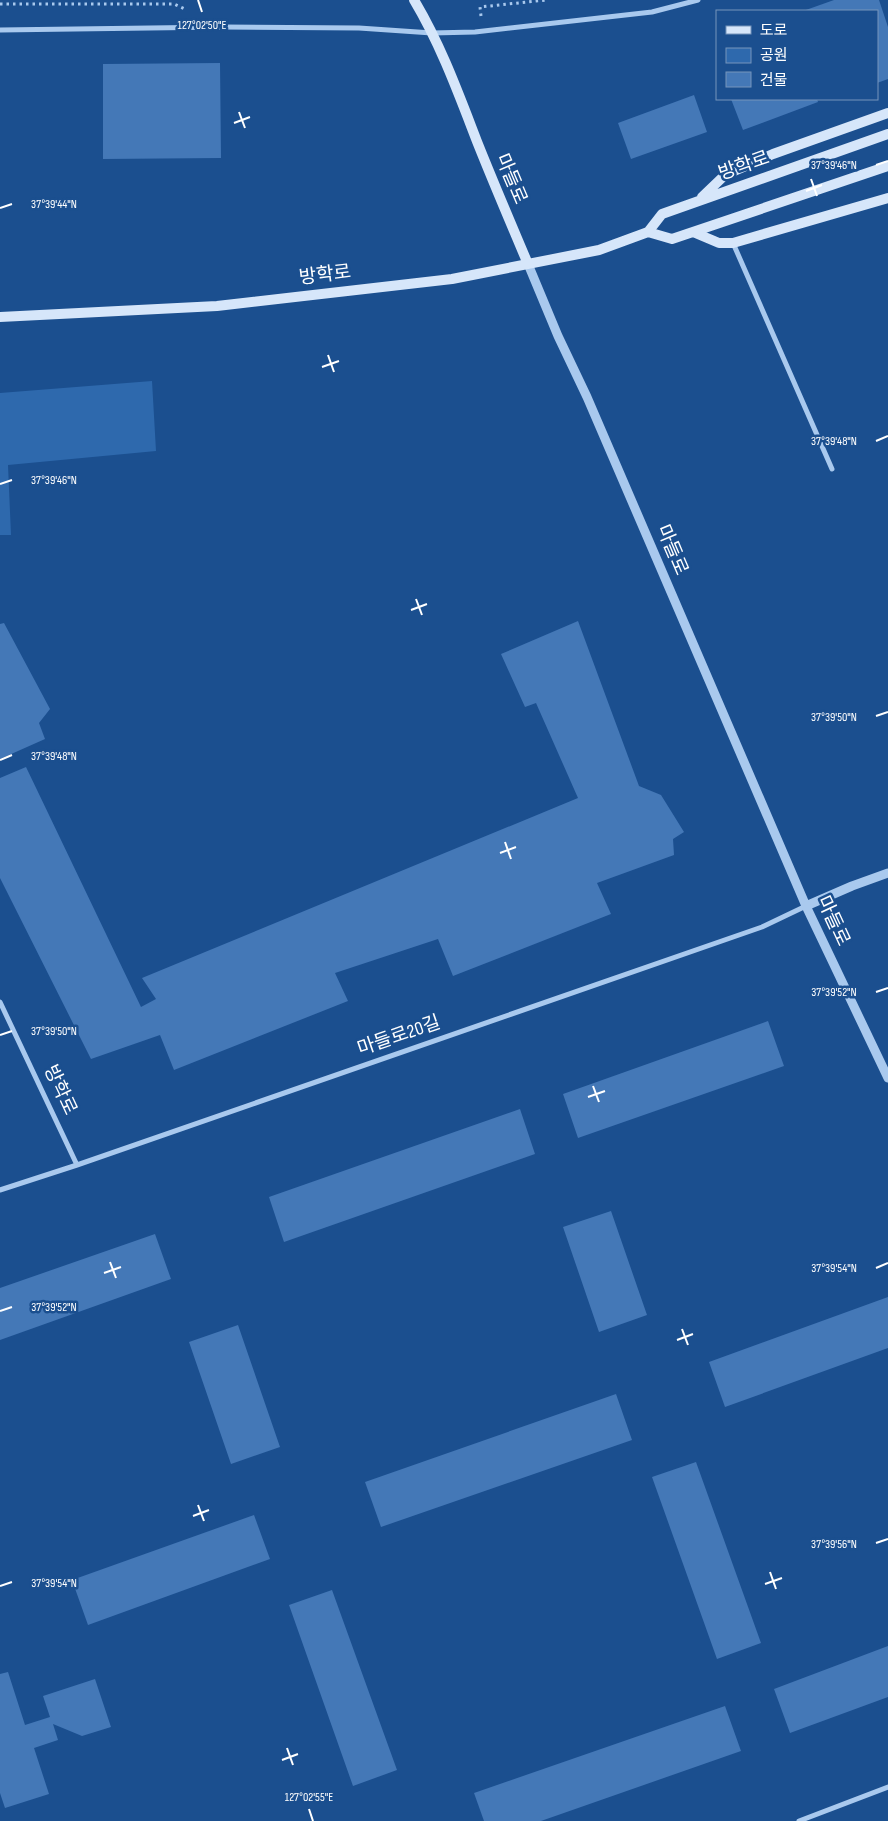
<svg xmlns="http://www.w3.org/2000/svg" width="888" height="1821" viewBox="0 0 888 1821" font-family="'Sofia Sans Condensed','Noto Sans KR',sans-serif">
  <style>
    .green { fill: #2e69ad }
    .building { fill: #4478b7 }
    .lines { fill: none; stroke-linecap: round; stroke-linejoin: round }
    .path { stroke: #a9c9ee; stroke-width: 3; stroke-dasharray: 2.5 4; stroke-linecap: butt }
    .minor { stroke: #a9c9ee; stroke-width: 5 }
    .tertiary { stroke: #a9c9ee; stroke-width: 9 }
    .secondary { stroke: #d6e6fa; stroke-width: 10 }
    .ticks { fill: none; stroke: #fff; stroke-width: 2 }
    .labels { text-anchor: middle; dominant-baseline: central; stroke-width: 5; stroke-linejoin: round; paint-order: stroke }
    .street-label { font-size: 19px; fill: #fff; stroke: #1b4f8f }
    .ticks-label { font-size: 12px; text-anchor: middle; fill: #fff; stroke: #1b4f8f; stroke-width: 5; stroke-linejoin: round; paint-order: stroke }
  </style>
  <rect width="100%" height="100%" fill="#1b4f8f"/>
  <path class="green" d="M152,381l4,70 -148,14 3,70h-11v-142z"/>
  <path class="building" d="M834,0h45l9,27v52l-11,4v-72h-74z
    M220,63l1,95 -118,1v-95z
    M694,95l13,37 -76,27 -13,-36z
    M731,99h86l1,3 -75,28z
    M578,621l61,165 22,9 23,37 -11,7 1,16 -77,28 14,31 -158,62 -15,-37 -103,34 13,28 -174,69 -14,-35 -69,24 -91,-181v-100l26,-11 115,240 15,-8 -14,-21 436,-180 -42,-95 -11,4 -24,-53z
    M4,623l46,86 -11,14 6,16 -45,20v-135z
    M768,1021l16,45 -206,72 -15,-44z
    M520,1109l15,45 -251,88 -15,-45z
    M611,1211l36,104 -48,17 -36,-105z
    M155,1234l16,45 -171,61v-52z
    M888,1297v51l-163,59 -16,-45z
    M238,1325l42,122 -49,17 -42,-122z
    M616,1394l16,46 -251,87 -16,-45z
    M696,1462l65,181 -44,16 -65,-182z
    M254,1515l16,44 -182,66 -16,-45z
    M332,1590l65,180 -44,16 -64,-181z
    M888,1646v51l-98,36 -16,-44z
    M8,1672l17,53 25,-8 -7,-21 52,-17 16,48 -29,9 -29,-12 5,16 -24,8 15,46 -44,14 -5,-15v-119z
    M725,1706l16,45 -200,70h-57l-10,-28z"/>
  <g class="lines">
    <path class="path" d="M0,4h174l13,6
      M481,16l-1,-9 66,-7"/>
    <path class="minor" d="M0,30l224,-3 135,1 73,5 43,-1 177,-20 46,-12
      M733,243l99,226
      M0,1002l77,163
      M0,1190l77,-25 685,-238 44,-21
      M799,1821l89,-34"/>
    <path class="tertiary" d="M528,264l30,72 29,61 219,509 82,172
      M806,906l46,-20 36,-13"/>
    <path class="secondary" d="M414,0c27,45 45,95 64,144 16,40 33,80 50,120
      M702,197l23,-22 48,-21 115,-41
      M648,232l24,7 216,-73
      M693,232l26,11h14l155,-45
      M0,317l217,-11 235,-27 147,-29 49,-18 14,-18 226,-80"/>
  </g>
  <path class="ticks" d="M198,0l4,12M239,112l6,16M234,123l16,-6M876,165l12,-4M811,179l6,17M806,191l16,-6M0,208l12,-4M328,355l6,17M322,367l17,-6M876,441l12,-5M0,484l12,-4M416,599l6,16M411,610l16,-6M876,716l12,-4M0,760l12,-5M505,842l6,17M500,853l16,-6M876,992l12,-4M0,1035l12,-4M593,1086l6,16M588,1097l17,-6M110,1262l6,16M876,1268l12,-5M104,1273l17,-6M0,1311l12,-4M682,1329l6,16M677,1340l16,-6M198,1505l6,16M193,1516l16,-6M876,1543l12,-4M770,1572l6,17M765,1584l17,-6M0,1586l12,-4M287,1748l6,17M282,1760l16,-6M309,1809l4,12"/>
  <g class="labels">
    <g class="street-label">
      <text transform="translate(744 166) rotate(-19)">방학로</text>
      <text transform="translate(511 179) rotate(67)">마들로</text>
      <text transform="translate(325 275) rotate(-7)">방학로</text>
      <text transform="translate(672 550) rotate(67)">마들로</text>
      <text transform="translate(833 921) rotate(65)">마들로</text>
      <text transform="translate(399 1036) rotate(-19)">마들로20길</text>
      <text transform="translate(60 1090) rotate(65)">방학로</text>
    </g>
  </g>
  <g class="ticks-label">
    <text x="202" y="29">127°02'50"E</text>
    <text x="834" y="169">37°39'46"N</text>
    <text x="54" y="208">37°39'44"N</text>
    <text x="834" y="445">37°39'48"N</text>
    <text x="54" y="484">37°39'46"N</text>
    <text x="834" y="721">37°39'50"N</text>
    <text x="54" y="760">37°39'48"N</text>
    <text x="834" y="996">37°39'52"N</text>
    <text x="54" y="1035">37°39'50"N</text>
    <text x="834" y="1272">37°39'54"N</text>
    <text x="54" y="1311">37°39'52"N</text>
    <text x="834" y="1548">37°39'56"N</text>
    <text x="54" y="1587">37°39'54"N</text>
    <text x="309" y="1801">127°02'55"E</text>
  </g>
  <rect x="716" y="10" width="162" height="90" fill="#1b4f8f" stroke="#7695bc"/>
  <rect x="726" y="26" width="25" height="8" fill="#d6e6fa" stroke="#7695bc"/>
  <text x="760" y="35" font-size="15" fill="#ffffff">도로</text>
  <rect x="726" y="48" width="25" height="15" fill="#2e69ad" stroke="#7695bc"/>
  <text x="760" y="60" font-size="15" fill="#ffffff">공원</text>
  <rect x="726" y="72" width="25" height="15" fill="#4478b7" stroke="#7695bc"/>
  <text x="760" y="85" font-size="15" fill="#ffffff">건물</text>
</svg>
